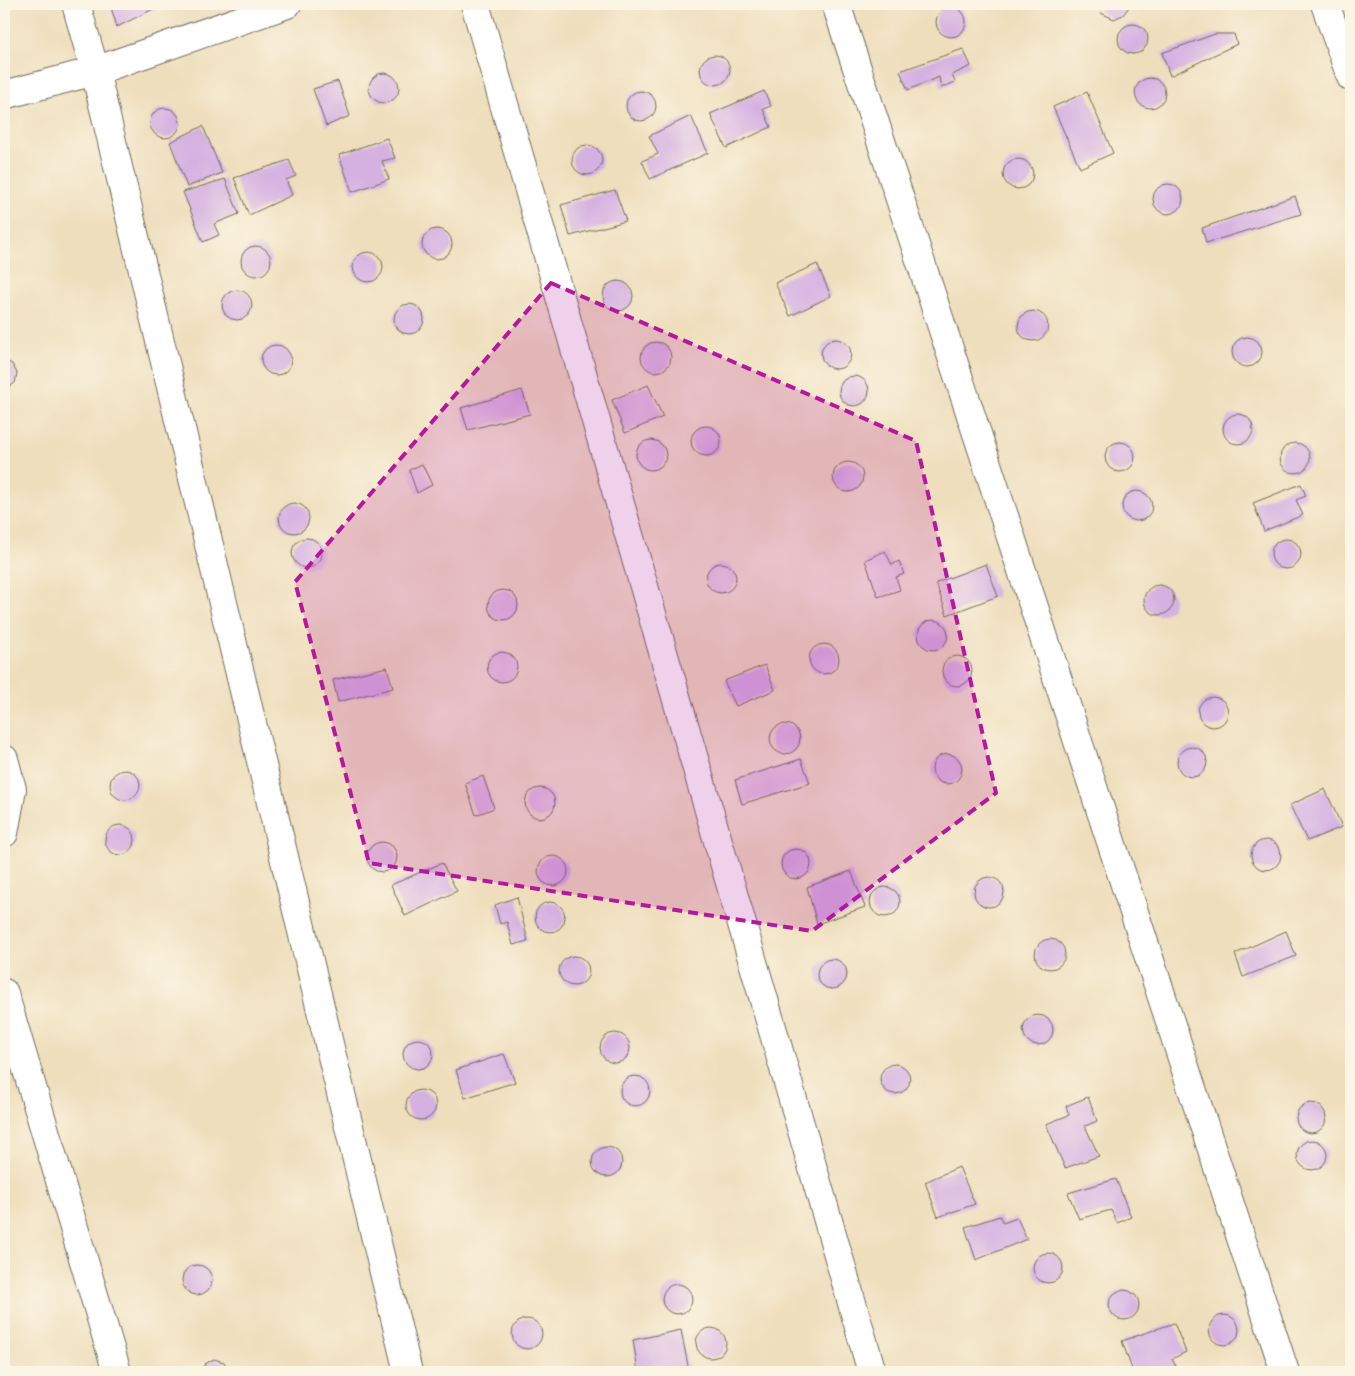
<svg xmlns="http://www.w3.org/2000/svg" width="1355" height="1376" viewBox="0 0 1355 1376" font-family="'Patrick Hand',sans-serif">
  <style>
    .building { fill: #d5b1e2 }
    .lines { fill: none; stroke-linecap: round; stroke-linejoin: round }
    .minor-casing { stroke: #6f6a5e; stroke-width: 30 }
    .minor { stroke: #fff; stroke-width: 28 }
    .marked { fill: #b5179e; fill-opacity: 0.2; stroke: #b5179e; stroke-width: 4; stroke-dasharray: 10 6; stroke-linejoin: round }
  </style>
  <rect width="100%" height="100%" fill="#fcf5e5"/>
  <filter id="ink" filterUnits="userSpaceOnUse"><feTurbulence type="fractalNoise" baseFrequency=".02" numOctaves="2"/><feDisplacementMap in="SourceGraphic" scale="10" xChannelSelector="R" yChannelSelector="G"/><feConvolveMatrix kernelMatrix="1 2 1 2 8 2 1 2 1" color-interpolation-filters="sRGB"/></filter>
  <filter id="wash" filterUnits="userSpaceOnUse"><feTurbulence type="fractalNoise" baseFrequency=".0096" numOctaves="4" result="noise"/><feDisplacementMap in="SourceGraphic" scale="20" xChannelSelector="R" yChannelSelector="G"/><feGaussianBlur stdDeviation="1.12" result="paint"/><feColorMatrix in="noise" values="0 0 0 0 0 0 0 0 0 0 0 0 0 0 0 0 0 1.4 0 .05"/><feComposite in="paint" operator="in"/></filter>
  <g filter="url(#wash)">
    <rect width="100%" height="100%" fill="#eedebc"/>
    <g id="blocks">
      <path class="building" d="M110,4h46l1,3 -40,20z
        M1099,4h30v3l-6,8 -9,4 -13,-6z
        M936 22a15 15 0 1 1 30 0a15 15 0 1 1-30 0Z
        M1118 39a15 15 0 1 1 30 0a15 15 0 1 1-30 0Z
        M1215,34h19l3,10 -67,32 -8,-23z
        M963,49l8,17 -19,9 3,7 -14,6 -2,-11 -31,13 -8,-19z
        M700 70a15 15 0 1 1 30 0a15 15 0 1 1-30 0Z
        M369 88a15 15 0 1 1 30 0a15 15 0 1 1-30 0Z
        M1135 93a15 15 0 1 1 30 0a15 15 0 1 1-30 0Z
        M338,81l12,35 -24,10 -13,-37z
        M764,91l7,15 -8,3 8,18 -45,21 -16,-34z
        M626 106a15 15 0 1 1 30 0a15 15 0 1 1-30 0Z
        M1087,92l26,61 -33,15 -27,-61z
        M150 123a15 15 0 1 1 30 0a15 15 0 1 1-30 0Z
        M691,116l17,37 -58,26 -8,-18 16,-7 -9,-18z
        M203,126l19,47 -35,14 -17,-45z
        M387,138l8,20 -13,3 7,18 -37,13 -13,-37z
        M572 160a15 15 0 1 1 30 0a15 15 0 1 1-30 0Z
        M1003 174a15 15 0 1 1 30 0a15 15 0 1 1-30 0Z
        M289,160l7,16 -10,4 6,15 -43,20 -15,-37z
        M225,179l14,35 -25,10 5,11 -16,7 -20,-50z
        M1153 199a15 15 0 1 1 30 0a15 15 0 1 1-30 0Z
        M615,190l11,31 -56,15 -9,-31z
        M1295,196l6,18 -95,29 -4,-15z
        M422 244a15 15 0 1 1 30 0a15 15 0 1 1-30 0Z
        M241 261a15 15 0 1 1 30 0a15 15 0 1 1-30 0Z
        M353 267a15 15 0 1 1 30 0a15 15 0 1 1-30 0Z
        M817,264l14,32 -41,20 -15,-33z
        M603 296a15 15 0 1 1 30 0a15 15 0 1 1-30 0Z
        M222 305a15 15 0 1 1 30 0a15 15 0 1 1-30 0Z
        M394 319a15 15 0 1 1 30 0a15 15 0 1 1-30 0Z
        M1018 326a15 15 0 1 1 30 0a15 15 0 1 1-30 0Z
        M1232 352a15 15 0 1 1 30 0a15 15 0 1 1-30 0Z
        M821 354a15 15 0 1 1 30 0a15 15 0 1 1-30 0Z
        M641 357a15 15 0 1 1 30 0a15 15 0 1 1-30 0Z
        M261 360a15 15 0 1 1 30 0a15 15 0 1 1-30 0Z
        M4,360l8,4 5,9 -2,10 -11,7z
        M839 391a15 15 0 1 1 30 0a15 15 0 1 1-30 0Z
        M648,385l15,32 -38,16 -13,-33z
        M522,390l8,24 -62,16 -7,-22z
        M1223 429a15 15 0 1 1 30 0a15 15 0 1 1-30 0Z
        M691 441a15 15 0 1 1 30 0a15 15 0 1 1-30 0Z
        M636 455a15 15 0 1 1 30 0a15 15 0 1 1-30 0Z
        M1105 457a15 15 0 1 1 30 0a15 15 0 1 1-30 0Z
        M1280 458a15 15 0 1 1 30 0a15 15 0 1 1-30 0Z
        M833 477a15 15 0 1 1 30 0a15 15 0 1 1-30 0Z
        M422,464l10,21 -15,8 -8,-23z
        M1301,484l5,12 -10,4 7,15 -39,16 -11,-28z
        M1122 506a15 15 0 1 1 30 0a15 15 0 1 1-30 0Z
        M279 518a15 15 0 1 1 30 0a15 15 0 1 1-30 0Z
        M292 553a15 15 0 1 1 30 0a15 15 0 1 1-30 0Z
        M1271 554a15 15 0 1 1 30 0a15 15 0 1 1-30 0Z
        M885,551l7,14 7,-4 5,13 -8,3 4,13 -22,7 -13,-37z
        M706 578a15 15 0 1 1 30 0a15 15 0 1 1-30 0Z
        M986,564l12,32 -51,19 -11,-32z
        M1144 600a15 15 0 1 1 30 0a15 15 0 1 1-30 0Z
        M488 605a15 15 0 1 1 30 0a15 15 0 1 1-30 0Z
        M918 635a15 15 0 1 1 30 0a15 15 0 1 1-30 0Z
        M809 659a15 15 0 1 1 30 0a15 15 0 1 1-30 0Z
        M487 667a15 15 0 1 1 30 0a15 15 0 1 1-30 0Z
        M942 671a15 15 0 1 1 30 0a15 15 0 1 1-30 0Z
        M765,665l10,25 -39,16 -12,-25z
        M387,667l6,21 -55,14 -5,-22z
        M1198 712a15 15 0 1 1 30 0a15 15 0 1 1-30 0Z
        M770 739a15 15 0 1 1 30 0a15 15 0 1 1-30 0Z
        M1177 762a15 15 0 1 1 30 0a15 15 0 1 1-30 0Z
        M932 769a15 15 0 1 1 30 0a15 15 0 1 1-30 0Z
        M801,759l9,24 -68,21 -7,-24z
        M110 785a15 15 0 1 1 30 0a15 15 0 1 1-30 0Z
        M483,776l11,32 -18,7 -11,-32z
        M525 803a15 15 0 1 1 30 0a15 15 0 1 1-30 0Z
        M1325,789l17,38 -35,14 -17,-36z
        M105 840a15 15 0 1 1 30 0a15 15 0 1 1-30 0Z
        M1251 855a15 15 0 1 1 30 0a15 15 0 1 1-30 0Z
        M367 857a15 15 0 1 1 30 0a15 15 0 1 1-30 0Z
        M781 864a15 15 0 1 1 30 0a15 15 0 1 1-30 0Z
        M538 871a15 15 0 1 1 30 0a15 15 0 1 1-30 0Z
        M442,863l15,28 -52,25 -14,-31z
        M851,871l14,36 -48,17 -10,-37z
        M974 892a15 15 0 1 1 30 0a15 15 0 1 1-30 0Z
        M870 902a15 15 0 1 1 30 0a15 15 0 1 1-30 0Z
        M517,897l11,44 -15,4 -6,-23 -7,2 -5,-19z
        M535 917a15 15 0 1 1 30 0a15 15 0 1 1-30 0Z
        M1286,931l10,25 -53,21 -8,-23z
        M1035 954a15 15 0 1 1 30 0a15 15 0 1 1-30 0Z
        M559 971a15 15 0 1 1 30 0a15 15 0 1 1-30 0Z
        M817 974a15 15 0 1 1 30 0a15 15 0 1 1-30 0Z
        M1023 1030a15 15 0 1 1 30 0a15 15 0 1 1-30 0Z
        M600 1048a15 15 0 1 1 30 0a15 15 0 1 1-30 0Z
        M403 1054a15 15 0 1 1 30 0a15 15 0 1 1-30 0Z
        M504,1054l11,28 -50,16 -9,-28z
        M880 1079a15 15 0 1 1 30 0a15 15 0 1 1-30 0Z
        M620 1091a15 15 0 1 1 30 0a15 15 0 1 1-30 0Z
        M406 1105a15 15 0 1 1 30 0a15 15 0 1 1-30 0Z
        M1088,1097l9,24 -12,5 14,30 -34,12 -19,-44 23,-9 -3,-9z
        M1296 1118a15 15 0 1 1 30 0a15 15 0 1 1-30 0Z
        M1297 1155a15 15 0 1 1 30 0a15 15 0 1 1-30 0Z
        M592 1162a15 15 0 1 1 30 0a15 15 0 1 1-30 0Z
        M959,1167l16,37 -37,13 -13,-35z
        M1116,1179l15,38 -14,6 -6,-13 -32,9 -11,-26z
        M1000,1216l3,7 14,-5 10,21 -51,21 -11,-33z
        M1033 1268a15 15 0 1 1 30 0a15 15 0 1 1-30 0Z
        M182 1280a15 15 0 1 1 30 0a15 15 0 1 1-30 0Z
        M662 1299a15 15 0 1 1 30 0a15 15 0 1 1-30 0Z
        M1109 1305a15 15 0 1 1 30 0a15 15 0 1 1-30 0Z
        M1209 1330a15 15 0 1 1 30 0a15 15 0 1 1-30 0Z
        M512 1334a15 15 0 1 1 30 0a15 15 0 1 1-30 0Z
        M1174,1323l12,29 -14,7 7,13h-30l-1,-3 -15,3 -11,-31z
        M696 1343a15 15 0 1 1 30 0a15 15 0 1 1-30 0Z
        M681,1330l8,41 -51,1 -5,-32z
        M214,1359l10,3 6,10h-29l4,-8z"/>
    </g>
  </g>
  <g filter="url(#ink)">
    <use href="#blocks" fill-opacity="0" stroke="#6f6a5e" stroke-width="1"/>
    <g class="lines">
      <defs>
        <path id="minor" d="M76,4l19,67 313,1301
          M475,4l397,1368
          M836,4l449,1368
          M1325,4l26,73
          M4,95l91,-24 192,-67
          M4,759l8,30 -8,44
          M4,993l113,379"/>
      </defs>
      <use href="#minor" class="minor-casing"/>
      <use href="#minor" class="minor"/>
    </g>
  </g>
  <path class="marked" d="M551,283l365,158 80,352 -184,138 -443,-68 -74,-281z"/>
  <rect width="1355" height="1376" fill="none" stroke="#fcf5e5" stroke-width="20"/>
</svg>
